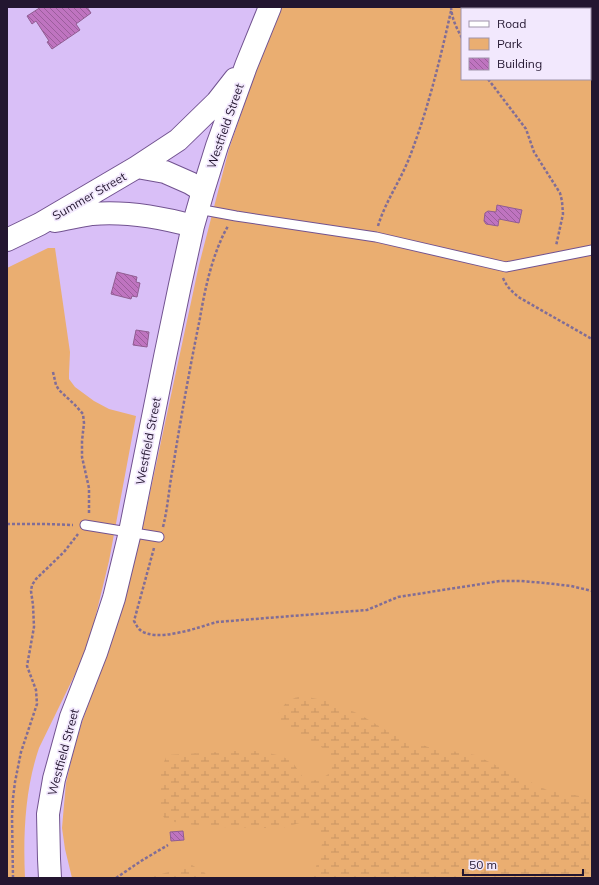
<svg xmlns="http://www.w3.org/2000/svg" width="599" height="885" viewBox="0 0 599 885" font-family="Mulish,sans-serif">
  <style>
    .green { fill: #eaae71; fill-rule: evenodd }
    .wetland { fill: url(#wetland-marsh) }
    .building { fill: url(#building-back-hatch); stroke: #915d92 }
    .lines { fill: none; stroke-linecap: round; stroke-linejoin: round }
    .lane-casing { stroke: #725390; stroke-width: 11 }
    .secondary-casing { stroke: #725390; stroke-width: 24 }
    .path { stroke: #816d96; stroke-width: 2.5; stroke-dasharray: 3 2; stroke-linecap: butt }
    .lane { stroke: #fff; stroke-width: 9 }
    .secondary { stroke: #fff; stroke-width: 22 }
    .labels { text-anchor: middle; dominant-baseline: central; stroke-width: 3.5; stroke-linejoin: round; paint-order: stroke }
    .street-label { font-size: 12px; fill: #231630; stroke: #f2e8fd }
  </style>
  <defs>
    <pattern id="wetland-marsh" width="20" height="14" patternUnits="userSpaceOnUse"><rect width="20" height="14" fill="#eaae71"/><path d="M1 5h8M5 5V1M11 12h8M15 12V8" fill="none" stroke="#c89562"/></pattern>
    <pattern id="building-back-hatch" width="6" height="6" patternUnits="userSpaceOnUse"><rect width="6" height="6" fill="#bf74c0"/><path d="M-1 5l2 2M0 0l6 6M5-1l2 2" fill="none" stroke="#9b5e9c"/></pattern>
  </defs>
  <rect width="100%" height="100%" fill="#d9bff7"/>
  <path class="green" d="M280,7h312v871h-520l-7,-29 -3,-21 2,-23 2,-22 7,-30 9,-31 33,-92 14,-48 13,-52 57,-265 30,-116 40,-116zM462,9h128v70h-128z
    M48,248h7l15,104 -1,22v5l6,8 19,14 15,8 27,7 -27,145 -16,66 -5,16 -9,23 -40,82c-14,41 -16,87 -14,130h-18v-610z"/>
  <path class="wetland" d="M298,697h10l23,5 28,12 35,21 34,12 47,8 74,36 43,7v80h-279l9,-34 -1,-6 -2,-3 -19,-12 -18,5h-19l-45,-1 -34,-3 -18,-4 -4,-5 -2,-8 1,-38 6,-14 67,-4h26l17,4 14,5 16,23c6,-3 15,-4 20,-8 13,-8 -2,-27 -11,-32 -10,-6 -48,-18 -35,-34 6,-7 7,-9 17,-12z
    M192,865l13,8 3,5h-60z"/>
  <path class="building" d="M41,7h46l4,6 -15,11 4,6 -28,19 -5,-7 2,-1 -13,-20 -4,3 -5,-8z
    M497,205l25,5 -3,13 -20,-4 -1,7 -12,-2 -2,-3 1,-8 3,-2 8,1z
    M117,272l20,5 -1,5 4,1 -3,14 -5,-1 -1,3 -20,-5z
    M136,330l13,2 -2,15 -14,-2z
    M183,831l1,9 -13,1 -1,-9z"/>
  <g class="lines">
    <defs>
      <path id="lane" d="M198,209l38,7 140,21 130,30 86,-17
        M85,525l74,12"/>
      <path id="secondary" d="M137,167l28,5 25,11 13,8
        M55,221c12,-2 24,-5 37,-7 34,-3 68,3 101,12
        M7,240l33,-16 97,-57 41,-27 39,-38 18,-23
        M50,878l-1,-19 -1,-45 6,-35 17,-62 25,-64 18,-55 16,-66 35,-175 15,-72 13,-59 10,-35 14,-45 29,-80 24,-59"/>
    </defs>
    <use href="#lane" class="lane-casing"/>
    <use href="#secondary" class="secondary-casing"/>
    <path class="path" d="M451,7c1,12 5,20 11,31
      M488,79l38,50 8,23 26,41 2,8 1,13 -7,32
      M378,226c7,-24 23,-46 32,-70 18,-47 30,-96 41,-145
      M503,278c4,9 9,14 17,20l72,41
      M53,372l3,13 3,5 16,15 8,9 1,9 -2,18v16l7,31v26
      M7,524h39l27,1
      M163,527c5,-20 6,-40 10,-60 8,-50 17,-100 27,-149 5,-30 13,-66 28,-92
      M154,548l-20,73c2,3 3,6 5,8 16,15 60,-2 78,-7l150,-12 31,-13 102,-16h21l24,2 26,3 21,5
      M13,878l-1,-61 1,-19 2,-16 6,-30 16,-48 -1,-14 -9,-24 7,-39 -1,-22 -2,-14 1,-6 4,-6 28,-27 14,-18
      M116,878l25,-17 27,-16"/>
    <use href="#lane" class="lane"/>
    <use href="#secondary" class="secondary"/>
  </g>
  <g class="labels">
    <g class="street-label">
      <text transform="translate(225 126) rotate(-71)">Westfield Street</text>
      <text transform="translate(89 196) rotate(-30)">Summer Street</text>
      <text transform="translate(148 441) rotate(-79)">Westfield Street</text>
      <text transform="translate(63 752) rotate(-75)">Westfield Street</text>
    </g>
  </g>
  <rect width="599" height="885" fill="none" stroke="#231630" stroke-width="16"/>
  <rect x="461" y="8" width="130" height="72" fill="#f2e8fd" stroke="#9f94ab"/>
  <rect x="469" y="21" width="20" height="6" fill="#ffffff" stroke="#9f94ab"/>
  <text x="497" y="28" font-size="12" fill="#231630">Road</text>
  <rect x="469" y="38" width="20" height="12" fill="#eaae71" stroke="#9f94ab"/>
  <text x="497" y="48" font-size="12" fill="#231630">Park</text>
  <rect x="469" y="58" width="20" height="12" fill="url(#building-back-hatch)" stroke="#9f94ab"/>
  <text x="497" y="68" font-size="12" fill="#231630">Building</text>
  <path d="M463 869v6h120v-6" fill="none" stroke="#231630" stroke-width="2"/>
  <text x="469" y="869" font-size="12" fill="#231630" stroke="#f2e8fd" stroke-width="3" paint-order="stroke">50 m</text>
</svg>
